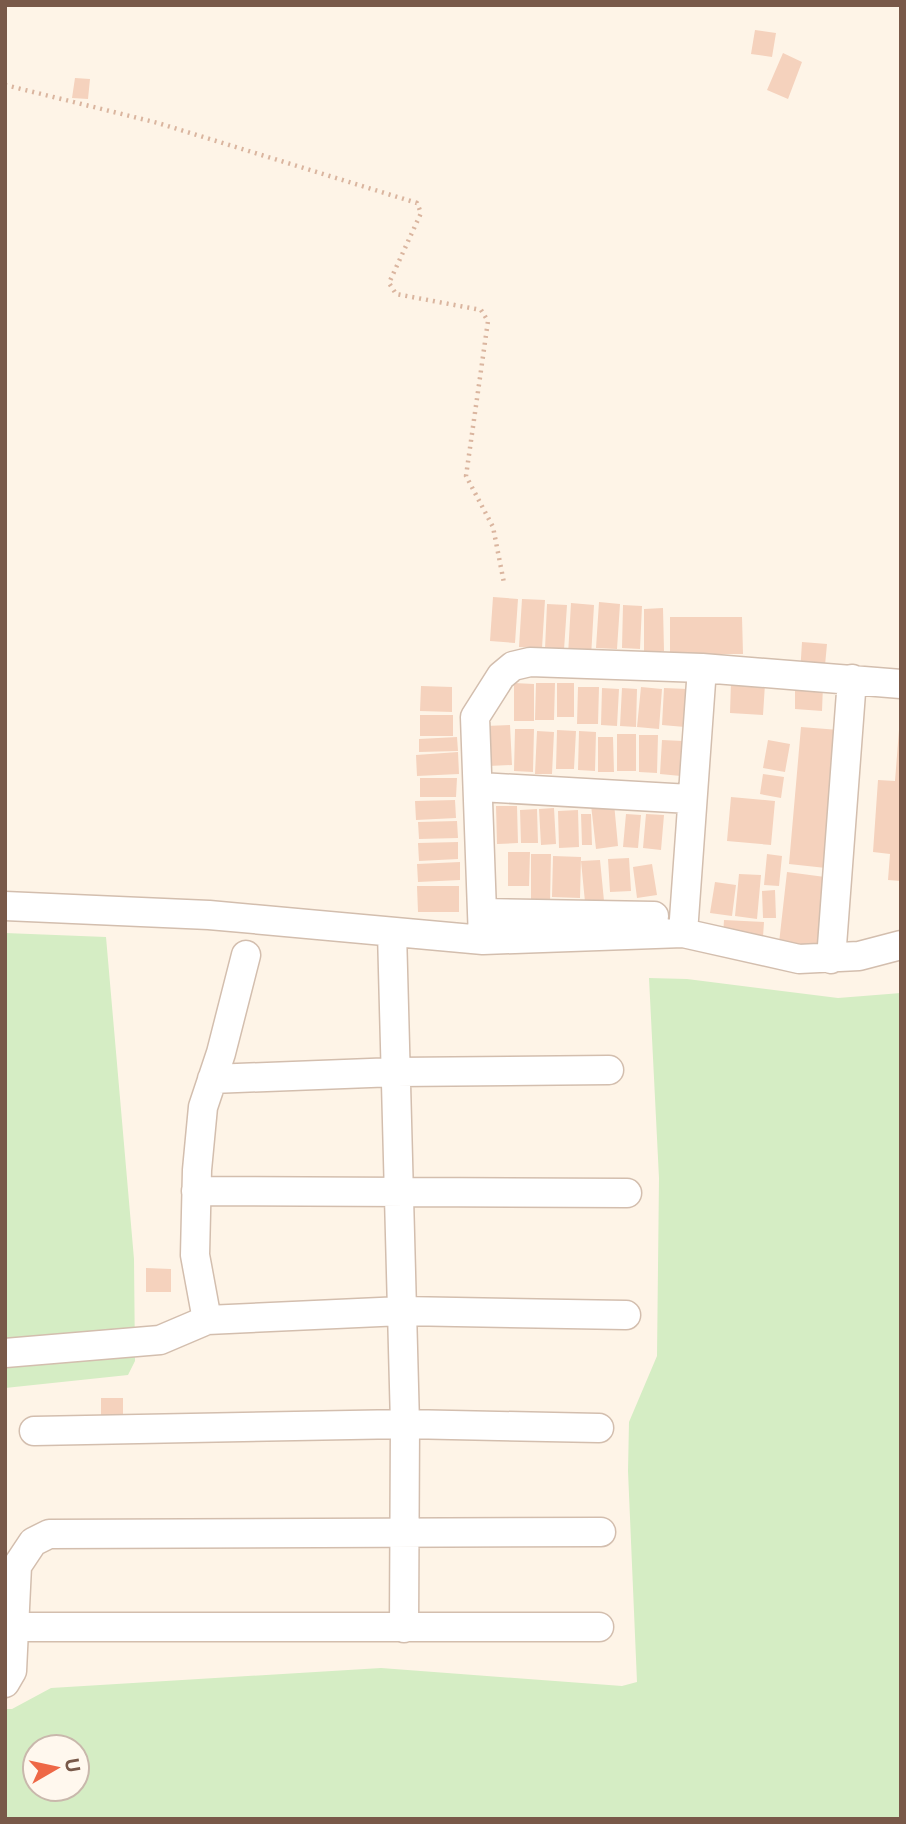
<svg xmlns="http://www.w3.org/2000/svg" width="906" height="1824" viewBox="0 0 906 1824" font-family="Inter,sans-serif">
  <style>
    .green { fill: #d5edc4; fill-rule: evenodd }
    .building { fill: #f5d2bd }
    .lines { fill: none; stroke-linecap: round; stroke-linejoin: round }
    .minor-casing { stroke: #d3beae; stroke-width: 31 }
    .path { stroke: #dab59f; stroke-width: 4.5; stroke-dasharray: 2 5; stroke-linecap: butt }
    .minor { stroke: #fff; stroke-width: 28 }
  </style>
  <rect width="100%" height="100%" fill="#fef4e7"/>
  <path class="green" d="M5,933l101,4 28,322 1,102 -7,14 -123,13z
    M649,978l38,1 151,19 63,-5v826h-896v-110h7l39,-21 330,-20 241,18 15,-4 -9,-211 1,-49 28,-66 2,-178zM35,1747h42v42h-42z"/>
  <path class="building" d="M755,30l21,3 -4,24 -21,-3z
    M783,53l19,9 -14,37 -21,-9z
    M75,78l15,1 -2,20 -16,-1z
    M493,597l25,2 -3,44 -25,-2z
    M522,599l23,1 -3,48 -23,-1z
    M599,602l21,2 -3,45 -21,-1z
    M571,603l23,2 -3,52 -23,-2z
    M547,604l20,1 -3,45 -19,-1z
    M623,605l19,1 -2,43 -18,-1z
    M663,608l1,43h-20v-42z
    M670,617h72l1,37h-73z
    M802,642l25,2 -3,32 -24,-2z
    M731,682l34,2 -2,31 -33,-2z
    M514,683l20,1v37h-20z
    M536,683h19l-1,37h-19z
    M557,683h17v34h-17z
    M795,684l28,1 -1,26 -27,-2z
    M421,686l31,1v25l-32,-1z
    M578,687h21l-1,37h-21z
    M641,687l21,2 -3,40 -22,-2z
    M602,688l17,1 -2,37 -16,-1z
    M622,688l15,1 -1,38 -16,-1z
    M664,688l23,1 -2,38 -23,-2z
    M420,715h33v21h-33z
    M510,725l2,40 -24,1 -2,-40z
    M801,727l38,3 -13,138 -37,-4z
    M515,729h19l-1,43 -19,-1z
    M557,730l19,1 -2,38h-18z
    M899,730h2v151l-13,-1 2,-26 -17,-2 5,-72 17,1z
    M537,731l17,1 -2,42h-17z
    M579,731l17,1 -1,39 -17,-1z
    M617,734h19v37h-19z
    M639,735h19l-1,38 -18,-1z
    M457,737l1,14 -39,1v-13z
    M598,737h15l1,35h-16z
    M662,740l21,1 -2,35 -21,-2z
    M768,740l22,4 -5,28 -22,-4z
    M458,752l1,22 -42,2 -1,-21z
    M763,774l21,3 -3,21 -21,-4z
    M420,778h37l-1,19h-36z
    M731,797l44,4 -4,44 -44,-4z
    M455,800l1,18 -40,2 -1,-19z
    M614,803l4,43 -22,3 -5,-44z
    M496,806h21l1,37 -21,1z
    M554,808l2,36 -15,1 -2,-36z
    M537,809l1,34h-17l-1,-33z
    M578,810l1,37 -20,1 -1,-37z
    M581,814h10l1,31h-10z
    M626,814l15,1 -3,33 -15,-1z
    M646,814l18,1 -3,35 -18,-2z
    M457,821l1,17 -39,1 -1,-17z
    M458,842v17l-39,2 -1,-18z
    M508,852h22l-1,34h-21z
    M531,854h20l-1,49 -19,-1z
    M767,854l15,2 -3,30 -15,-1z
    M553,856l28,1 -1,41 -28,-1z
    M629,858l2,33 -21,1 -2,-33z
    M600,860l4,41 -19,1 -4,-41z
    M460,862v18l-42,2 -1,-18z
    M652,864l5,31 -20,3 -4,-31z
    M787,872l38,5 -7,70 -39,-4z
    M739,874l22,1 -4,44 -22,-3z
    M715,882l21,3 -4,31 -22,-3z
    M417,886h42v26h-41z
    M775,890l1,28h-13l-1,-27z
    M724,920l40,2 -1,15 -40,-2z
    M146,1268l25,1v23h-25z
    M101,1398h22v21h-22z"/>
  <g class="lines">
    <defs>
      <path id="minor" d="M702,668l199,16
        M480,787l210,12
        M5,906l204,9 274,25 200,-7 116,26 60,-3 42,-11
        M482,913l172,3
        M392,932l13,492 -1,204
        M483,940l-8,-223 26,-41 12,-10 17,-4 172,6 -19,265
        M831,959l21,-280
        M212,1079l184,-7 213,-2
        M196,1191l431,2
        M207,1320l-12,-65 2,-85 6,-63 18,-54 25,-98
        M5,1353l155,-13 47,-20 195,-9 224,4
        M34,1431l371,-7 194,4
        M15,1627h584
        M5,1683l7,-12 5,-105 16,-24 16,-8 552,-2"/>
    </defs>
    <use href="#minor" class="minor-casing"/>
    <path class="path" d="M5,85l153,38 259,80 4,10 -32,70 7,11 85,16 7,11 -22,155 27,51 11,56"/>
    <use href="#minor" class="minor"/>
  </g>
  <rect width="906" height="1824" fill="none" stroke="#795949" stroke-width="14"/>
  <g transform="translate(56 1768) rotate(81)"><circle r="33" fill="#fff8ee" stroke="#c9b8ac" stroke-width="2"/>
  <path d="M0-5L12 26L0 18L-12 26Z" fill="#ee6846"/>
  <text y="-10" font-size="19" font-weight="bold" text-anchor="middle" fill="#795949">U</text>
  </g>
</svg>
